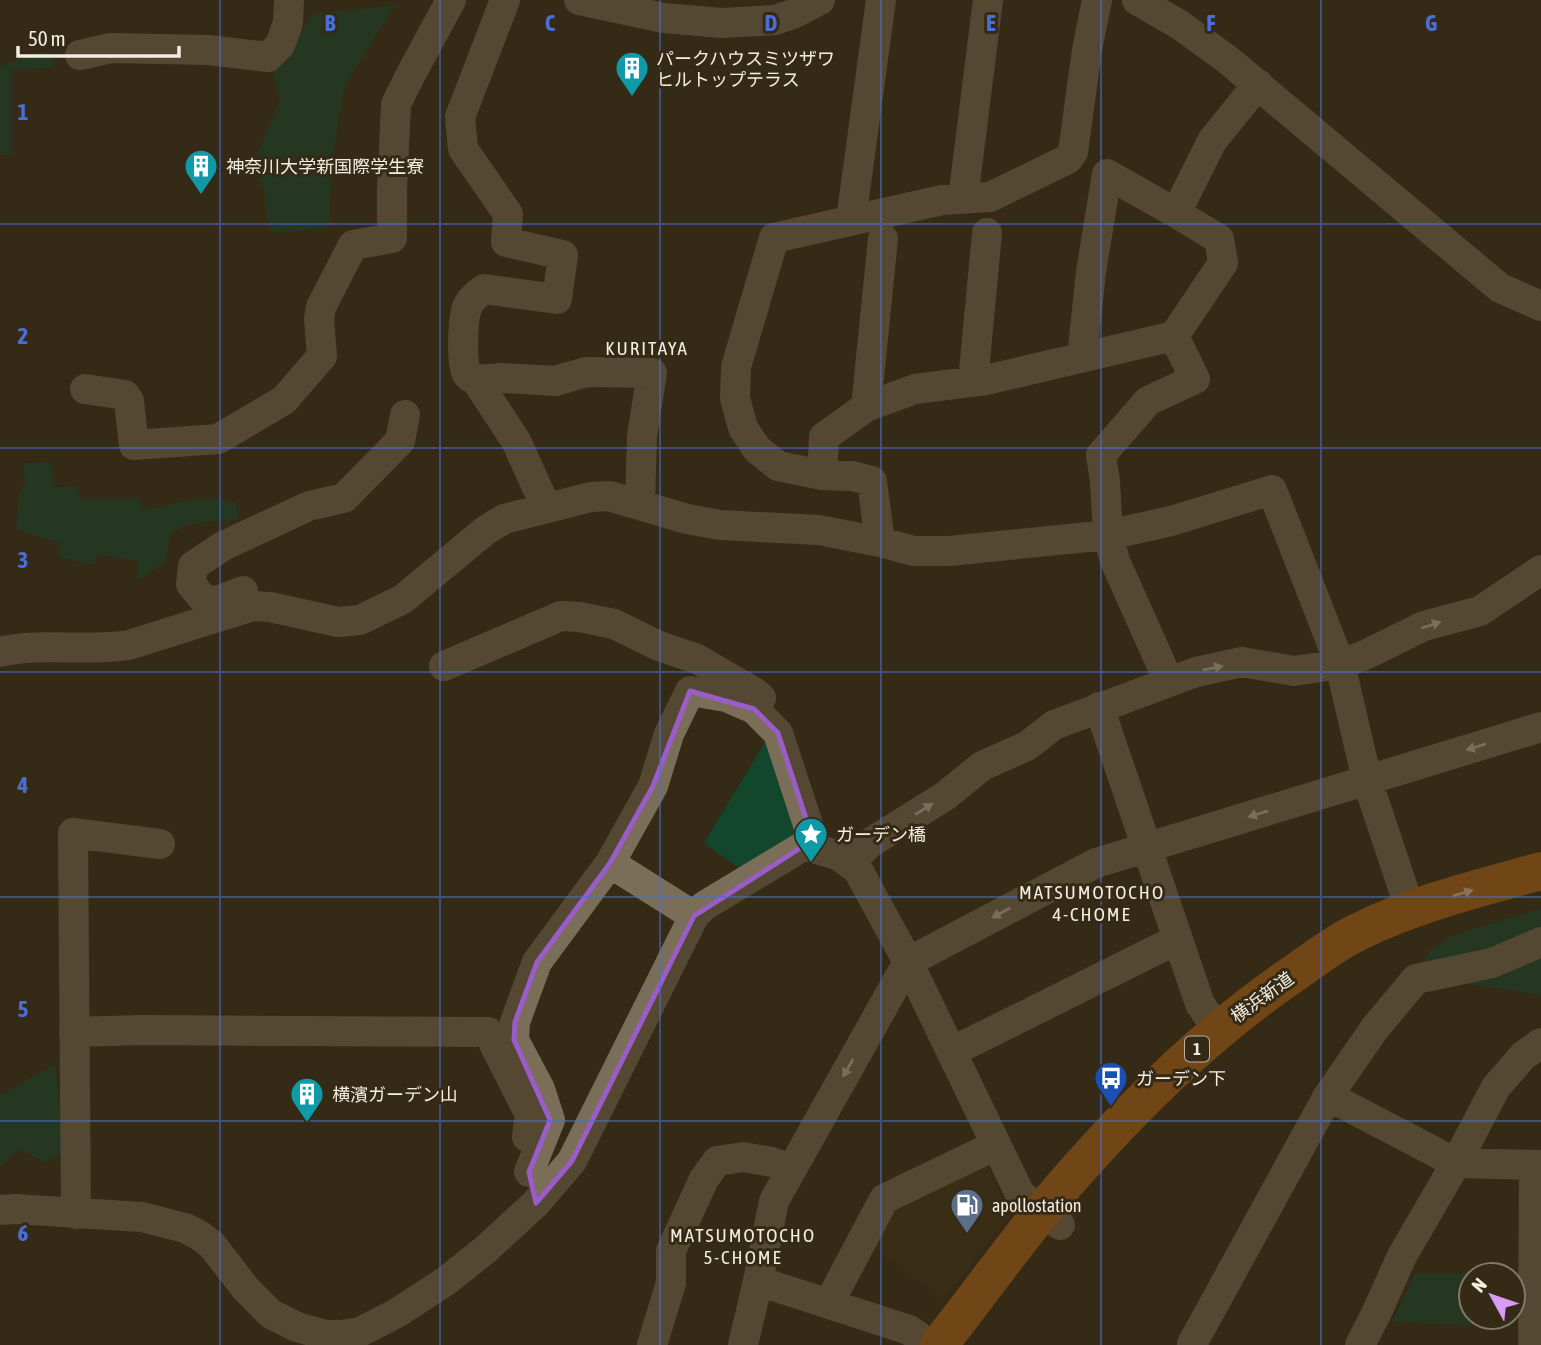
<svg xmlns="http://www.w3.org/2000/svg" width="1541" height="1345" viewBox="0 0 1541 1345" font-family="'Asap Condensed','Noto Sans JP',sans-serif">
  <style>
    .built { fill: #403116 }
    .green { fill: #12472d }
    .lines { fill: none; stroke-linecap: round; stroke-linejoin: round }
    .minor { stroke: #7b6e58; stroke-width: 30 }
    .highway { stroke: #bb6818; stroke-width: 38 }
    .oneway { fill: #cac1b1 }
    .oneway2 { fill: #e6ccaf }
    .marked { fill: none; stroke: #995cc8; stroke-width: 5; stroke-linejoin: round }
    .grid { fill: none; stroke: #486eda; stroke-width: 2; stroke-opacity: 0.55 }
    .labels { text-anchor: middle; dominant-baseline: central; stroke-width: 6; stroke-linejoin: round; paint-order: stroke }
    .shield { fill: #352a15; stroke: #bbb2a4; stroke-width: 2 }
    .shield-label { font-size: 16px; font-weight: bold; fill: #f4ede1 }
    .poi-label { font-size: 18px; fill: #f4ede1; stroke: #352a15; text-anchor: start }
    .street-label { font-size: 18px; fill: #f4ede1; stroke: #352a15 }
    .neighbourhood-label { font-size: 19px; letter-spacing: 2px; fill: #f4ede1; stroke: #352a15 }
    .grid-label { font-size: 23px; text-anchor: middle; font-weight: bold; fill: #486eda; stroke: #352a15; stroke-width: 6; stroke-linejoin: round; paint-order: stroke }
  </style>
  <rect width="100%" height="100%" fill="#352a15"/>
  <path class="built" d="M988,1164l18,42 1,11 -63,83 -76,-57 22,-39z"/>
  <path class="green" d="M395,5l-50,80 -13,74 -3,69 -57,5 -7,-21v-21l-10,-19 2,-16 23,-57 -7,-23 2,-13 8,-5 30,-44z
    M41,52l13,1v14l-43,4v84h-11v-89z
    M50,462l5,25 22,-1 4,12h58l4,12 63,-13 30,6 2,17 -29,1 -26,5 -13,10 -4,25 -28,20 -1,-20 -38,-6 -4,10 -37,-8 2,-14 -44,-13 3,-36 6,-13 -3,-18z
    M767,739l32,97 -57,34 -38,-27z
    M1541,908v87l-80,-12 -42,-15 12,-19 20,-13z
    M55,1064l10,88 -19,11 -27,-14 -19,18v-71z
    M1415,1273h61l1,2h-6v42h4l-1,9 -82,-4z"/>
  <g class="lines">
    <path class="minor" d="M505,0l-45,117 3,32 45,65 -2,28 57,13 -6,44 -73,-10c-8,6 -16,12 -18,22 -3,11 -5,54 1,63 3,4 4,4 9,6l40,61 30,66
      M579,0l85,18 58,5 53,-3 18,-6 27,-14
      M1137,0l43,25 48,35 272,228 41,18
      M80,55l31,-7 97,2 60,7 12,-12 8,-22 1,-23
      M963,199l25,-199
      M1176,213l36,-72 46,-57
      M851,220l30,-220
      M1082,357l9,-85 16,-98 69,39 43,26 4,24 -49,73 21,43 -47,22 -47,54 4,26 3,54 7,26 54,121
      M476,380l27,-2 52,3 31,-9 66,1 -10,63 -2,69
      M973,382l14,-149
      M85,389l40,6 4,6 5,44 84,-6 66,-39 38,-44 -3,-37 2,-12 32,-62 39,-7v-48l4,-86 15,-30 40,-74
      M866,407l17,-168
      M822,475l2,-38 42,-30 49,-18 71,-9 188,-44
      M880,542l-8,-61 -20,-5 -30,-1 -44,-9 -21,-17 -14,-21 -8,-30 1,-31 38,-129 168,-38 48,-3 78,-38 5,-7 14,-102 10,-50
      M243,591l-26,10 -14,-2 -12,-15 2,-18 30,-20 86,-40 35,-8 56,-57 5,-26
      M0,652c42,-10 86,0 129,-7l124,-39 17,1 68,15 22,-2 43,-21 83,-69 18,-11 87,-22 18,-1 78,23 33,6 99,5 61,12 34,9h35l159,-16 63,-14 101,-31 68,174 27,116 43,129
      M444,666l117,-50 19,1 34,7 45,22 38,13 57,33 7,6
      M1099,707l101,297 18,26
      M610,863l84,53
      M849,863l21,-20 75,-47 37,-30 45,-20 27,-21 142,-53 46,-10 52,9 46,-7 23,-8 61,-30 56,-15 61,-41
      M74,1032l68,-2 346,2 42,83 -3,22
      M951,1052l227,-113
      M1328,1096l128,67 85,2
      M529,1172l21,-52 -10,-31 -26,-49 1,-18 22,-60 73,-99 43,-77 16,-52 21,-43 36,6 28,12 24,24 38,116
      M0,1210l16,-1 126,8 43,11 14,7 13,10 34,44 25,25 26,13 28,8h17l18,-3 37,-19 49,-32 39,-31 51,-47 36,-42 122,-245 10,-10 101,-61 34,11 19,14 50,92 112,232 40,31
      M76,1214l-3,-381 87,11
      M758,1281l151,49 22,15
      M829,1303l55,-104 112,-54
      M1192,1344l136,-248 47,-68 41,-49 76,-16 49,-21
      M652,1345l19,-62v-32l33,-72 13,-18 26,-4 29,5 19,7
      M743,1345l15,-64 16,-80 134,-239 188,-99 445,-136
      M1360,1345l16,-31 26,-58 54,-93 40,-76 27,-31 18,-13
      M1533,1345l1,-180"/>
    <path class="highway" d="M939,1345c47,-60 91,-123 142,-179 64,-72 133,-138 212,-192 22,-15 43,-32 67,-43 57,-28 120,-43 181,-60"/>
  </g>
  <defs><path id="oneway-solid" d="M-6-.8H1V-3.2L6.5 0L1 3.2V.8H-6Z" transform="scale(1.75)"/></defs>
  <g class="oneway">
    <use href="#oneway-solid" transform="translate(1431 625) rotate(-18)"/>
    <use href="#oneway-solid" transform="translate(1213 668) rotate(-12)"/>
    <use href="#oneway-solid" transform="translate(1476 747) rotate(163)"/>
    <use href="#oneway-solid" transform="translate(924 809) rotate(-32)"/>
    <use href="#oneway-solid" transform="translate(1258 814) rotate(163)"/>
    <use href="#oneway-solid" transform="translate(1001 913) rotate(152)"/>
    <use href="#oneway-solid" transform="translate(848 1068) rotate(120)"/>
  </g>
  <use class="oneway2" href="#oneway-solid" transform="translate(1463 893) rotate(-16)"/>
  <path d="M0 0H1541V1345H0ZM690,691l64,18 24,24 38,116 -11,-4 -111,71 -122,245 -36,42 -7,-31 21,-52 -36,-80 1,-18 22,-60 73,-99 43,-77z" fill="#352a15" fill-opacity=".55" fill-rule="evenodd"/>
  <path class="marked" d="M690,691l64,18 24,24 38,116 -11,-4 -111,71 -122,245 -36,42 -7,-31 21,-52 -36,-80 1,-18 22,-60 73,-99 43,-77z"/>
  <path class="grid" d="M220,0v1345M440,0v1345M660,0v1345M881,0v1345M1101,0v1345M1321,0v1345M0,224h1541M0,448h1541M0,672h1541M0,897h1541M0,1121h1541"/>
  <defs>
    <symbol id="building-pin" viewBox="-11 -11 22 30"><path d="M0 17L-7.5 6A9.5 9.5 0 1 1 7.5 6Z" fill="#0f9aa8" stroke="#352a15"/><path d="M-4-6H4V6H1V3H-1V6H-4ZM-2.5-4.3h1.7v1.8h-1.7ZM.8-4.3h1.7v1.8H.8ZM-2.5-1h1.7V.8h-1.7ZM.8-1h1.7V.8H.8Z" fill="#fff"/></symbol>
    <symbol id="sight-pin" viewBox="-11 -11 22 30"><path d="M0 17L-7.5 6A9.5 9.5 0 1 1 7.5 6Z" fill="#0f9aa8" stroke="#352a15"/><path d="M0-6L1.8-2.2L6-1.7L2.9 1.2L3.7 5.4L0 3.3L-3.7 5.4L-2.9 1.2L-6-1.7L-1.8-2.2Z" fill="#fff"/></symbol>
    <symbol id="bus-pin" viewBox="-11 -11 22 30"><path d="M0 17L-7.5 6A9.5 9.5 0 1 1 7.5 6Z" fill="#1a4fb4" stroke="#352a15"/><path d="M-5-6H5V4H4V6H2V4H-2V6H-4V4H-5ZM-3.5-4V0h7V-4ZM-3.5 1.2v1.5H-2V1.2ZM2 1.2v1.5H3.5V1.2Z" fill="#fff"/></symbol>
    <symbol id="fuel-pin" viewBox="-11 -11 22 30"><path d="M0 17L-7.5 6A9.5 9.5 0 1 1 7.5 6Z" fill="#5c6f8a" stroke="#352a15"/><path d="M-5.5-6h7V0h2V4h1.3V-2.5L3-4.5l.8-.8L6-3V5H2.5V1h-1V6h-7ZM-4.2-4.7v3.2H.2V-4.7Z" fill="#fff"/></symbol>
  </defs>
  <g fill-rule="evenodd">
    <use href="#building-pin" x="613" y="49" width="38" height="52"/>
    <use href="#building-pin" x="182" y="147" width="38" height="52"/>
    <use href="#sight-pin" x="792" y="815" width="38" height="52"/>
    <use href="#bus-pin" x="1092" y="1059" width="38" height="52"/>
    <use href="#building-pin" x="288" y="1075" width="38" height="52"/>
    <use href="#fuel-pin" x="948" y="1186" width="38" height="52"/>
  </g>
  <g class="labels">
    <rect class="shield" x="1185" y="1036.5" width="24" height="25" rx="5"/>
    <g class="shield-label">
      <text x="1197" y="1049">1</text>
    </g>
    <g class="poi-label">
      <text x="656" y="58">パークハウスミツザワ<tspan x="656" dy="21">ヒルトップテラス</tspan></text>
      <text x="226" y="166">神奈川大学新国際学生寮</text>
      <text x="836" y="834">ガーデン橋</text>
      <text x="1136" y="1078">ガーデン下</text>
      <text x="332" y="1094">横濱ガーデン山</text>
      <text x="992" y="1205">apollostation</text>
    </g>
    <g class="street-label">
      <text transform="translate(1262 997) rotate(-36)">横浜新道</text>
    </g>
    <g class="neighbourhood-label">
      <text x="647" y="348">KURITAYA</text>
      <text x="1092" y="892">MATSUMOTOCHO<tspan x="1092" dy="22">4-CHOME</tspan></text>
      <text x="743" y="1235">MATSUMOTOCHO<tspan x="743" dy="22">5-CHOME</tspan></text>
    </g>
  </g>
  <g class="grid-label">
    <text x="330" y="31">B</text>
    <text x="550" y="31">C</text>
    <text x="771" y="31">D</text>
    <text x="991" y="31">E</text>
    <text x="1211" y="31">F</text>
    <text x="1431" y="31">G</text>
    <text x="23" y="120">1</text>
    <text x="23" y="344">2</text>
    <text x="23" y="568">3</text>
    <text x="23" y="793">4</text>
    <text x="23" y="1017">5</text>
    <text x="23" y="1241">6</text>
  </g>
  <g transform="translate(1492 1296) rotate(310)"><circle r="33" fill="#352a15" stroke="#817867" stroke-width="2"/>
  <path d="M0-5L12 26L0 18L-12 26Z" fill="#d79bf9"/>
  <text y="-10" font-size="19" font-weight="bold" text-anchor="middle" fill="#f4ede1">N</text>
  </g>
  <path d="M18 46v10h161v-10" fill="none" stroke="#f4ede1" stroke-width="3.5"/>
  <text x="28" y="46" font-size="21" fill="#f4ede1" stroke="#352a15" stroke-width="5" paint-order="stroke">50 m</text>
</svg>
